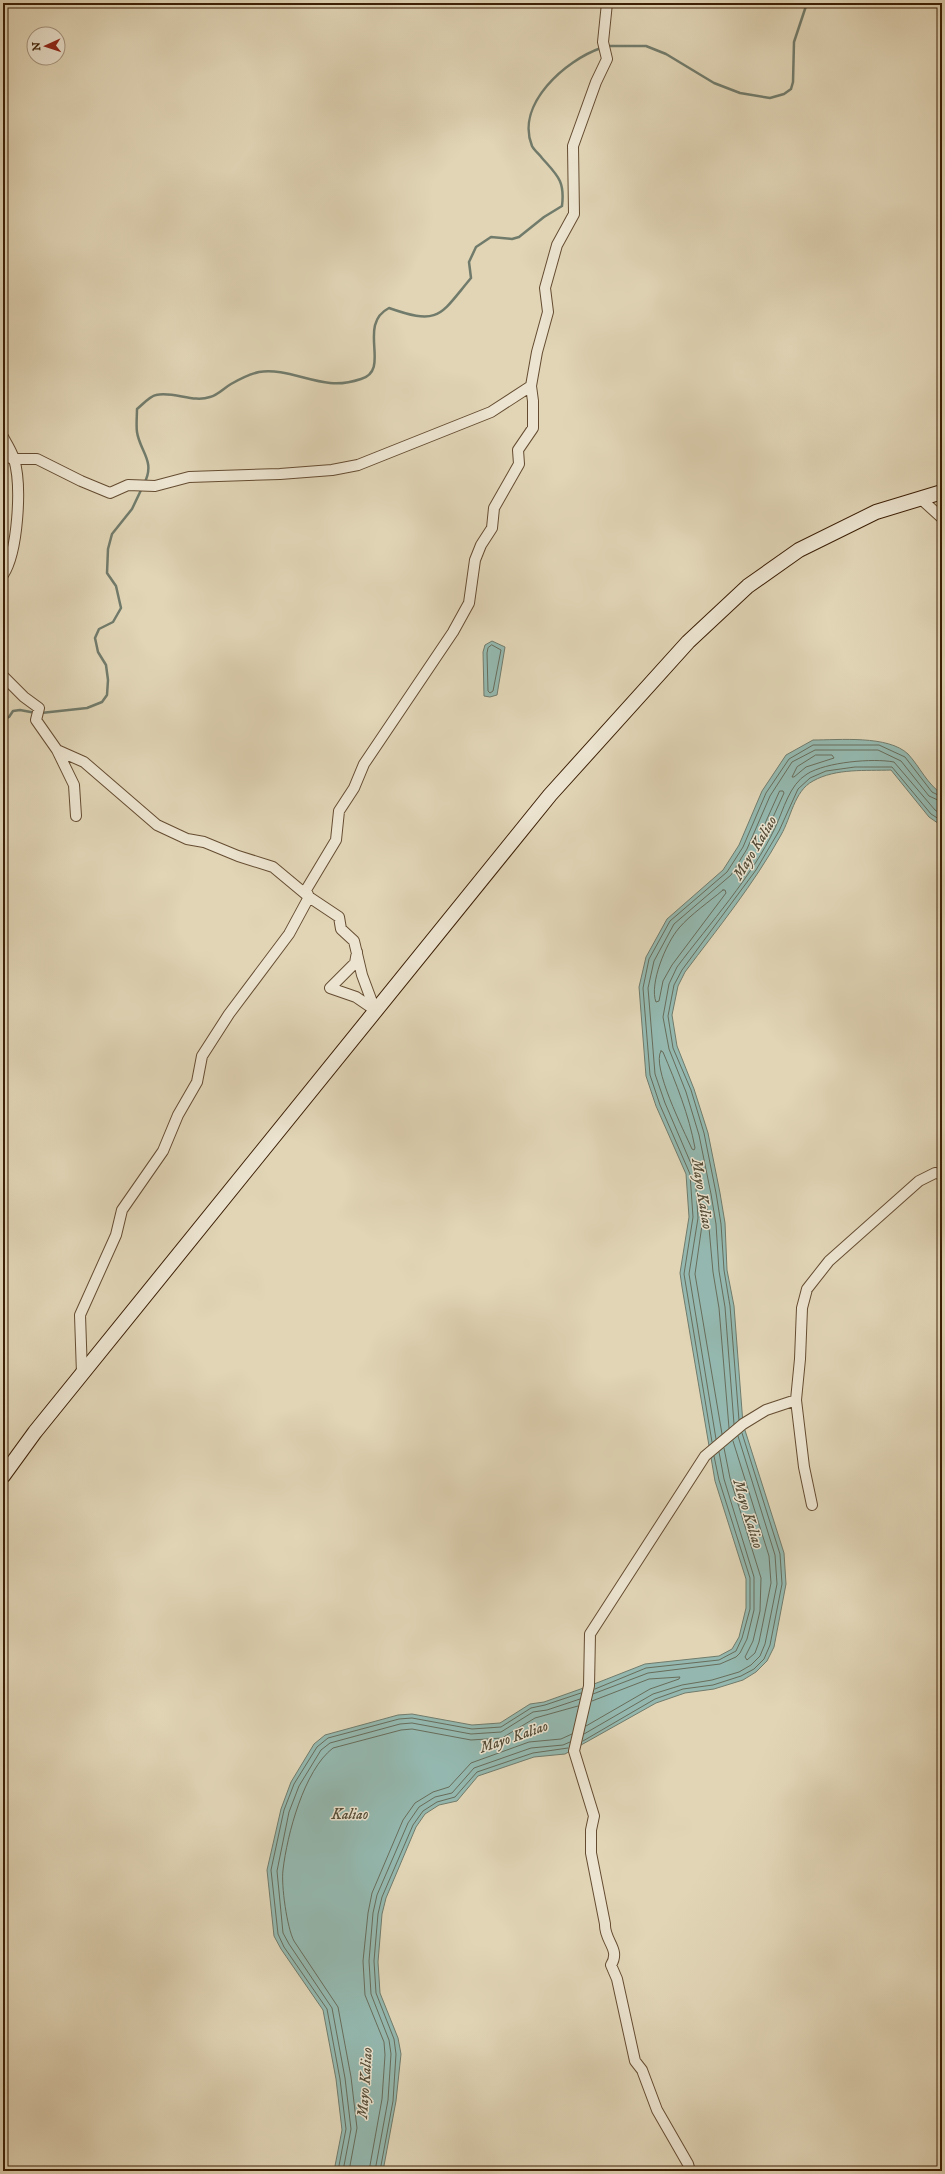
<svg xmlns="http://www.w3.org/2000/svg" width="945" height="2174" viewBox="0 0 945 2174" font-family="'IM FELL DW Pica',serif">
  <style>
    .water { fill: #94b8af; stroke: #717b6b }
    .lines { fill: none; stroke-linecap: round; stroke-linejoin: round }
    .shore { stroke: #686c5a; stroke-width: 1 }
    .stream { stroke: #717b6b; stroke-width: 2.5 }
    .minor-casing { stroke: #654c31; stroke-width: 12 }
    .secondary-casing { stroke: #3c1f05; stroke-width: 16 }
    .minor { stroke: #ece4d0; stroke-width: 10 }
    .secondary { stroke: #ece4d0; stroke-width: 14 }
    .labels { text-anchor: middle; dominant-baseline: central; stroke-width: 3; stroke-linejoin: round; paint-order: stroke }
    .water-label { font-size: 15px; font-style: italic; fill: #564d38; stroke: #ece4d0 }
  </style>
  <rect width="100%" height="100%" fill="#e1d5b6"/>
  <filter id="stains"><feTurbulence type="fractalNoise" baseFrequency=".005" numOctaves="4"/><feColorMatrix values="0 0 0 0 .2 0 0 0 0 .09 0 0 0 0 .02 0 0 0 .5 -.17"/></filter>
  <radialGradient id="worn" r=".72"><stop offset=".6" stop-color="#630" stop-opacity="0"/><stop offset="1" stop-color="#630" stop-opacity=".3"/></radialGradient>
  <path class="water" d="M492,641l13,6 -8,48 -7,2 -6,-1 -1,-44 2,-7z
    M813,740c26,0 75,-5 95,14 12,13 19,30 34,40v32l-13,-9 -38,-47c-25,1 -55,-2 -78,11 -19,10 -22,37 -32,54 -27,49 -63,93 -96,137l-7,14 -6,29 5,31 17,43 14,44 12,60 5,30 2,47 7,36 9,118 41,129 2,31 -12,63 -7,14 -11,11 -13,8 -29,9 -29,4 -29,10 -91,51 -31,3 -56,19 -21,25 -18,4 -14,9 -9,13 -30,71 -4,16 -4,48 2,31 18,45 3,16 -5,47 -13,70h-49l8,-41 -6,-51 -13,-69 -42,-61 -7,-13 -7,-66 14,-61 10,-27 23,-38 11,-9 73,-20 14,-1 60,11 28,-2 30,-19 14,-2 45,-16 56,-22 74,-8 13,-7 7,-12 7,-29v-29l-31,-98 -33,-194 -2,-14 9,-56 -3,-43 -30,-68 -10,-30 -7,-89 7,-30 21,-38 56,-49 16,-25 23,-54 24,-36z"/>
  <g class="lines">
    <path class="shore" d="M492,645l9,5 -8,41 -3,2 -2,-2 -1,-38 1,-5z
      M816,755h16l2,3 -28,9 -12,10h-2l5,-10z
      M780,791h3l1,2 -15,33 -7,10 -1,-3z
      M723,890h2l1,3 -54,72 -9,16 -4,20 -3,1c-7,-18 10,-59 23,-74 12,-14 30,-26 44,-38z
      M661,1051l2,1c13,31 26,63 32,96l-1,2 -2,-1c-8,-18 -41,-83 -31,-98z
      M739,1420l-9,-114 -6,-36 -3,-46 -5,-31 -12,-60 -13,-43 -18,-42 -5,-32 6,-31 8,-15 74,-100 23,-39 19,-42 12,-11 16,-7 29,-4h37l39,47 11,7
      M734,1424l-9,-117 -6,-36 -3,-47 -5,-30 -12,-59 -13,-43 -17,-43 -6,-32 6,-33 8,-17c33,-44 75,-90 98,-139 9,-19 14,-43 32,-54 19,-12 66,-16 87,-12l41,48 7,5
      M722,1434l-27,-160 8,-56v-11l2,-2 2,1 6,66 6,36 10,120
      M716,1439l-27,-165 9,-56 -3,-45 -30,-70 -10,-29 -7,-86 6,-27 20,-37 57,-49 16,-26 23,-53 22,-34 23,-12h63l23,11 28,35 13,6
      M712,1442l-28,-168 9,-57 -3,-43 -30,-69 -10,-30 -7,-87 6,-29 21,-38 57,-49 16,-25 23,-54 23,-34 24,-14h66l26,12 27,35 10,5
      M724,1448l6,30 31,100 -1,33 -7,30 -8,16 2,3 8,-7 4,-11 12,-59 -2,-27 -36,-115
      M595,1689l51,-21 73,-8 17,-9 6,-13 8,-29v-31l-31,-98 -5,-24
      M593,1694l55,-21 72,-9 16,-7 4,-4 7,-14 7,-29v-33l-30,-98 -5,-27
      M586,1726l64,-37 29,-10 1,-2 -31,2 -57,22
      M584,1734l69,-40 29,-9 30,-5 27,-8 12,-7 9,-9 5,-12 12,-60 -2,-29 -37,-119
      M583,1741l72,-42 28,-10 30,-4 28,-9 13,-7 10,-10 6,-14 12,-61 -2,-30 -38,-121
      M338,2171l8,-42 -6,-50 -13,-70 -43,-62 -6,-13 -7,-64 13,-60 10,-26 23,-37 11,-9 71,-19 13,-1 60,11 29,-2 30,-19 14,-3 36,-12
      M343,2171l8,-42 -6,-51 -13,-70 -43,-64 -6,-11 -6,-62 12,-59 10,-26 22,-36 9,-7 70,-19 12,-1 59,11 30,-2 32,-20 14,-2 33,-11
      M349,2171l8,-43 -6,-51 -13,-70 -44,-66c-7,-13 -13,-56 -11,-71 4,-35 21,-100 50,-122l68,-18 11,-1 59,11 31,-2 33,-20 43,-12
      M369,2171l13,-72 3,-44 -1,-13 -19,-47 -2,-34 5,-48 4,-20 31,-73 12,-17 18,-11 16,-5 22,-24 58,-21 32,-3 11,-5
      M375,2171l13,-71 3,-46 -2,-14 -18,-46 -2,-33 4,-48 4,-18 31,-72 11,-16 16,-10 17,-4 22,-25 57,-20 32,-3 7,-3
      M380,2171l13,-70 3,-47 -2,-15 -18,-46 -2,-32 4,-47 4,-17 31,-72 10,-14 14,-9 18,-5 22,-25 56,-19 35,-5"/>
    <path class="stream" d="M606,46h40l20,8 48,29 26,10 30,5 14,-4 7,-5 2,-7 1,-40 13,-39
      M144,484c12,-23 -4,-32 -7,-52 -1,-7 0,-16 0,-23 5,-4 13,-13 19,-14 18,-4 37,8 54,2 8,-2 14,-9 21,-13 7,-4 19,-10 28,-12 23,-4 48,9 71,11 9,1 22,-1 31,-4 31,-9 -5,-54 28,-71 51,18 51,7 82,-30l-2,-16 7,-15 15,-10 21,2 7,-2 25,-20 18,-11c3,-25 -4,-30 -20,-48 -3,-4 -8,-8 -10,-12 -17,-42 34,-86 69,-98
      M41,713l46,-5 15,-6 5,-7 1,-15 -2,-15 -8,-13 -3,-14 4,-9 14,-7 8,-14 -5,-22 -9,-13 1,-24 4,-15 20,-25 10,-21
      M3,720l6,-3 4,-6 7,-1 16,3"/>
    <defs>
      <path id="minor" d="M3,437c4,7 9,15 11,22 8,27 4,93 -11,116
        M3,456l11,3h23l44,22 29,12 18,-8 27,1 34,-9 91,-3 52,-4 26,-5 133,-53 40,-26 6,-34 11,-40 -3,-24 12,-43 17,-31 -1,-68 23,-64 11,-23 -4,-17 4,-39
        M921,499l21,19
        M3,676l21,21 15,11 -3,12 21,30 17,35 2,31
        M57,750l27,12 73,63 30,14 17,3 34,14 35,11 36,30 30,20 2,12 13,12 8,34 13,35
        M330,988l26,9 19,13
        M330,988l25,-25 2,-11
        M82,1374l-2,-59 36,-80 6,-25 41,-59 15,-36 19,-33 5,-26 27,-42 60,-80 20,-37 -3,-7 30,-50 3,-29 15,-23 10,-24 89,-132 16,-29 6,-43 6,-15 11,-17 2,-20 25,-44 -1,-14 15,-22v-27l-2,-15
        M812,1505l-8,-38 -8,-67 4,-41 2,-51 5,-19 22,-28 90,-80 16,-8 7,1
        M690,2171l-2,-7 -31,-54 -15,-40 -7,-9 -18,-82 -6,-14c10,-16 -7,-24 -6,-41l-14,-71v-23l3,-14 -20,-65 15,-65 1,-52 115,-178 38,-32 23,-14 30,-10"/>
      <path id="secondary" d="M3,1476l32,-44 515,-637 138,-153 60,-56 51,-36 77,-38 66,-20"/>
    </defs>
    <use href="#minor" class="minor-casing"/>
    <use href="#secondary" class="secondary-casing"/>
    <use href="#minor" class="minor"/>
    <use href="#secondary" class="secondary"/>
  </g>
  <g class="labels">
    <g class="water-label">
      <text transform="translate(755 848) rotate(-59)">Mayo Kaliao</text>
      <text transform="translate(702 1194) rotate(81)">Mayo Kaliao</text>
      <text transform="translate(748 1514) rotate(73)">Mayo Kaliao</text>
      <text transform="translate(514 1737) rotate(-19)">Mayo Kaliao</text>
      <text x="350" y="1814">Kaliao</text>
      <text transform="translate(365 2083) rotate(-86)">Mayo Kaliao</text>
    </g>
  </g>
  <rect width="945" height="2174" fill="none" stroke="#e1d5b6" stroke-width="16"/>
  <rect x="4" y="4" width="937" height="2166" fill="none" stroke="#3c1f05" stroke-width="2"/>
  <rect x="8" y="8" width="929" height="2158" fill="none" stroke="#3c1f05"/>
  <g transform="translate(46 46) rotate(267)"><circle r="19" fill="#ece4d0" stroke="#a6957f"/>
  <path d="M0-3L7 15L0 10L-7 15Z" fill="#8f2418"/>
  <text y="-6" font-size="11" font-weight="bold" text-anchor="middle" fill="#3c1f05">N</text>
  </g>
  <rect width="100%" height="100%" filter="url(#stains)"/>
  <rect width="100%" height="100%" fill="url(#worn)"/>
</svg>
